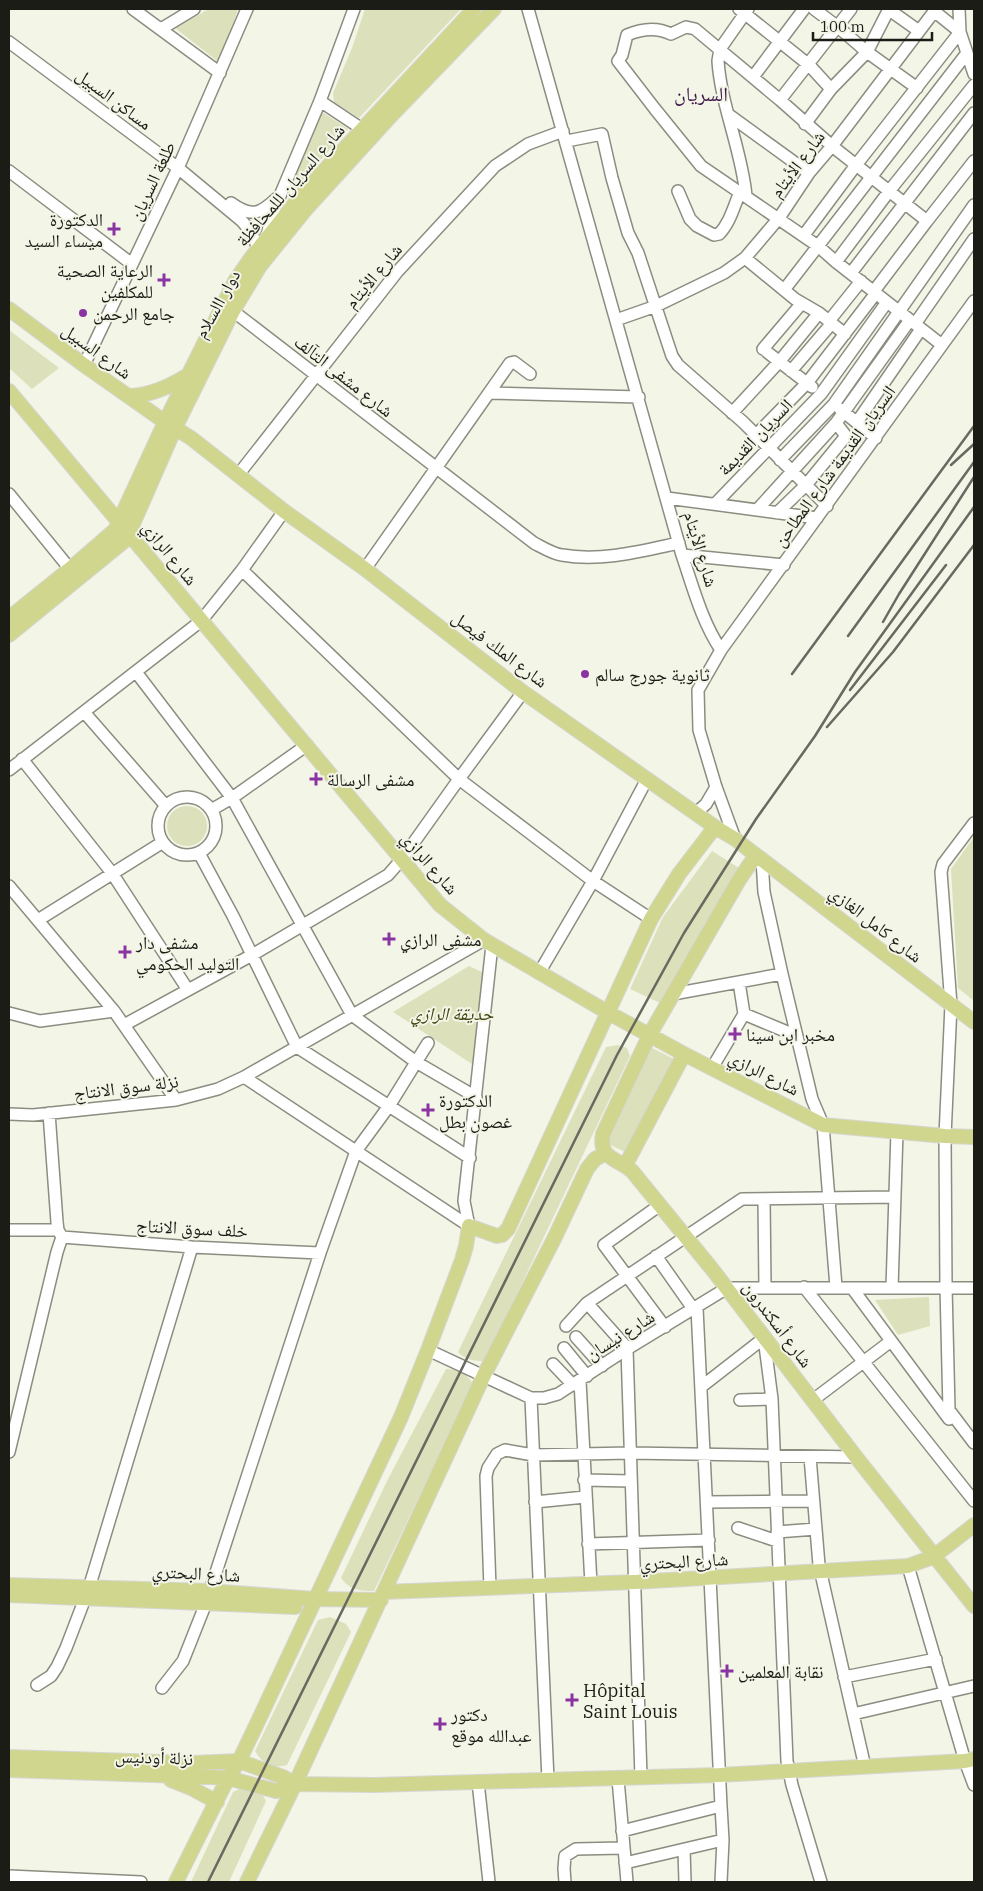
<svg xmlns="http://www.w3.org/2000/svg" width="983" height="1891" viewBox="0 0 983 1891" font-family="'IBM Plex Serif','Noto Naskh Arabic',serif">
  <style>
    .green { fill: #dce1bb }
    .lines { fill: none; stroke-linecap: round; stroke-linejoin: round }
    .minor-casing { stroke: #8b8d80; stroke-width: 14 }
    .major-casing { stroke: #d6d6d5; stroke-width: 16 }
    .minor { stroke: #fff; stroke-width: 11 }
    .major { stroke: #d1d68e; stroke-width: 14 }
    .rail { stroke: #686961; stroke-width: 2.5 }
    .poi-dot { fill: #8a34a2; stroke: #f3f5e7; stroke-width: 2 }
    .labels { text-anchor: middle; dominant-baseline: central; stroke-width: 4; stroke-linejoin: round; paint-order: stroke }
    .street-label { font-size: 18px; fill: #1c1c17; stroke: #f3f5e7 }
    .poi-label { font-size: 18px; fill: #1c1c17; stroke: #f3f5e7; text-anchor: start }
    .park-label { font-size: 18px; font-style: italic; fill: #404310; stroke: #f3f5e7 }
    .quarter-label { font-size: 20px; fill: #3e1549; stroke: #f3f5e7 }
  </style>
  <rect width="100%" height="100%" fill="#f3f5e7"/>
  <path class="green" d="M209,9h29l-18,54 -45,-35z
    M365,9h96l-102,109 -25,-16 -1,-9 19,-45z
    M322,112l26,17 -45,51 -8,-5 17,-38z
    M9,330l50,38 -27,21 -23,-21z
    M167 826a20 20 0 1 1 40 0a20 20 0 1 1-40 0Z
    M974,837v164l-16,-13 -7,-119z
    M712,851l27,17 -79,135 -30,-14 33,-72z
    M469,966l15,7 -3,97 -88,-58z
    M618,1045l9,3 3,8 -145,305c-11,0 -20,-1 -27,-9l148,-305z
    M652,1048l22,11 -44,95 -24,-11z
    M929,1297l1,29 -32,9 -23,-35z
    M446,1369c12,0 21,5 27,15l-99,207c-15,0 -24,-1 -33,-13l46,-97z
    M330,1617l16,7 5,8 -64,133c-17,4 -23,0 -32,-14l63,-131z
    M241,1788l21,6 4,7 -37,81h-38l42,-90z"/>
  <g class="lines">
    <defs>
      <path id="minor" d="M133,9l87,64
        M528,9l154,546c11,32 20,67 39,95
        M739,9l70,56 22,24
        M814,9l24,18 29,25 50,36
        M888,9l31,22
        M959,9l1,23 14,42
        M161,29l33,-20
        M9,42l169,126 64,53 9,11 7,16
        M753,77l51,-68
        M780,100l71,-91
        M320,101l42,28
        M729,115l80,58
        M805,124l26,-35 36,-37 22,-43
        M567,141l35,-7 10,44 16,55 10,20 34,103 6,9 65,57 84,84
        M9,171l123,93
        M678,191l12,28 7,7 17,9 5,-1c11,-11 15,-28 21,-42
        M746,196c-4,-45 -25,-90 -28,-135l2,-12 28,-40
        M231,203c21,15 29,11 46,-5
        M804,235l52,-70 104,-133 -26,-21
        M266,238l8,-28 46,-109 34,-92
        M745,258l50,41 24,14 26,21
        M836,262l54,-72 84,-105
        M851,273l123,-160
        M784,290l183,-237
        M874,291l53,-70
        M233,311l301,232c8,4 19,11 28,12 39,7 80,-4 117,-12
        M616,320l40,-14 68,-33 21,-15 34,-40 30,-45 23,-27 104,-137
        M829,321l32,-40
        M915,324l59,-85
        M942,345l-106,-83 -18,-16 -117,-80 -46,-57 -37,-48 4,-6 5,-20c14,-6 30,-8 44,-1l15,-7 9,2 85,71 52,46 95,75 47,-60
        M763,349l39,-46
        M767,352l45,35
        M84,365l94,-197 69,-159
        M791,371l41,-48
        M489,393l150,4
        M840,409l36,29
        M732,413l47,-51 40,-49
        M857,422l64,-93
        M755,436l52,-53 69,-90
        M780,460l54,-56 140,-199
        M238,475l159,-203 98,-106 33,-22 35,-13
        M9,494l61,75
        M667,498l150,20
        M715,504l106,-110 66,-92
        M757,510l79,-87 74,-103
        M777,513l29,-28 40,-49 -10,-13
        M682,555l102,10
        M365,569l145,-206 4,-1 16,12
        M242,570l217,209 134,102 58,38
        M136,672l96,126 120,217 64,47 60,35
        M84,712l82,94
        M22,759l90,114 76,117
        M9,770l192,-149 41,-51 42,-59
        M158 826a29 29 0 1 1 58 0a29 29 0 1 1-58 0Z
        M211,810l21,-12 75,-53
        M696,813l10,-9 10,-17
        M974,823l-31,41 -2,8 10,133 -6,131 1,151 3,123 25,33
        M735,839l-19,-52 -17,-57 -1,-40 23,-40 253,-349
        M199,853l34,63 64,131 173,111
        M762,860l2,32 18,82 30,125 11,26 13,162
        M9,886l105,125 62,89
        M38,920l125,-78
        M539,973l54,-92 54,-102
        M673,994l109,-20
        M9,1013l31,8 74,-10
        M744,1014l53,22
        M124,1025l128,-70 136,-80 14,-16 57,-80 64,-87
        M712,1068l32,-54 -5,-32
        M244,1077l225,149
        M9,1114l24,1 143,-15 42,-11 26,-12 240,-137
        M764,1199l1,88
        M660,1205l-56,40 61,82
        M469,1226l-5,-25 28,-256
        M9,1230h49
        M62,1237l130,10 128,6
        M656,1256l38,54
        M804,1287l170,214
        M852,1288l97,131
        M892,1288l5,-156
        M587,1303l41,46
        M697,1308l24,498 2,34 -2,42
        M566,1326l21,-23 155,-104 153,-2
        M576,1337l26,29
        M764,1338l8,61 15,362 5,24 29,97
        M564,1348l23,28
        M627,1349l14,428
        M428,1350l103,48h13l14,-4 69,-45 100,-61h247
        M553,1364l20,21
        M580,1381l11,203
        M701,1387l63,-49
        M531,1398l17,382
        M740,1400l32,-1
        M813,1400l78,-59
        M9,1452l48,-200 5,-15 -4,-7 -1,-8 -8,-109
        M810,1457l9,108 46,202
        M584,1480l47,1
        M535,1502l50,-5
        M707,1502l106,-1
        M738,1528l39,13
        M777,1532l39,-3
        M588,1544l121,-4
        M908,1566l57,195 9,24
        M490,1588l-4,-112 2,-8 9,-14 8,-4 28,5 97,-2 226,4
        M844,1677l92,-18
        M37,1685l14,-9 6,-9 9,-19 23,-60 103,-341
        M162,1688l21,-27 23,-58 114,-350 36,-102 33,-45 39,-63
        M853,1714l121,-28
        M618,1779l9,103
        M478,1782l11,100
        M622,1831l99,-25
        M684,1850l1,32
        M625,1863l98,-23
        M9,1876l132,6
        M565,1882l-1,-13 1,-13 11,-7 47,-1"/>
      <path id="major" d="M9,309l75,56 81,57 26,16 93,73 81,58 158,123 192,135 20,12 239,183
        M9,391l431,514 44,35 123,72 77,42 139,71 122,11 29,1
        M128,396c22,0 41,-9 60,-21
        M9,618l61,-49 45,-39 50,-108 70,-141 16,-23 54,-67 169,-182
        M9,635l114,-93 6,-9 46,-105 58,-117 27,-45 46,-57 81,-89 107,-111
        M756,855l-17,25 -89,154 -47,100c-5,25 14,24 29,37l80,98 144,188 118,149
        M625,1166l59,-112
        M9,1585l200,6 106,8 66,1
        M384,1592l250,-10 274,-16 25,-9 41,-32
        M9,1595l286,12
        M9,1757l184,6 46,-2 44,16 12,7 79,1 346,-10 245,-14 9,-2
        M9,1770l202,7 17,1 48,13 19,-7
        M171,1780l20,8 26,14
        M176,1882l52,-104 11,-17 13,-27 149,-317 27,-67 34,-90 4,-14 3,-20 28,10 5,-1 6,-6 143,-310 28,-45 36,-47
        M247,1882l48,-98 189,-409 70,-136 33,-70 8,-10 11,-6"/>
    </defs>
    <use href="#minor" class="minor-casing"/>
    <use href="#major" class="major-casing"/>
    <use href="#minor" class="minor"/>
    <use href="#major" class="major"/>
    <path class="rail" d="M951,465l23,-21
      M883,622l16,-28 75,-117
      M848,636l126,-174
      M792,674l182,-248
      M850,690l96,-125
      M827,727l66,-75 81,-107
      M208,1882l409,-827 67,-122 72,-114 59,-83 40,-64 119,-165"/>
  </g>
  <g class="poi-dot">
    <path d="M111.5 221.5h5v5h5v5h-5v5h-5v-5h-5v-5h5z"/>
    <path d="M161.5 272.5h5v5h5v5h-5v5h-5v-5h-5v-5h5z"/>
    <circle cx="83" cy="313" r="5"/>
    <circle cx="585" cy="674" r="5"/>
    <path d="M313.5 771.5h5v5h5v5h-5v5h-5v-5h-5v-5h5z"/>
    <path d="M386.5 931.5h5v5h5v5h-5v5h-5v-5h-5v-5h5z"/>
    <path d="M122.5 944.5h5v5h5v5h-5v5h-5v-5h-5v-5h5z"/>
    <path d="M732.5 1026.5h5v5h5v5h-5v5h-5v-5h-5v-5h5z"/>
    <path d="M425.5 1102.5h5v5h5v5h-5v5h-5v-5h-5v-5h5z"/>
    <path d="M724.5 1663.5h5v5h5v5h-5v5h-5v-5h-5v-5h5z"/>
    <path d="M569.5 1692.5h5v5h5v5h-5v5h-5v-5h-5v-5h5z"/>
    <path d="M437.5 1716.5h5v5h5v5h-5v5h-5v-5h-5v-5h5z"/>
  </g>
  <g class="labels">
    <g class="street-label">
      <text transform="translate(114 99) rotate(37)">مساكن السبيل</text>
      <text transform="translate(797 164) rotate(-53)">شارع الأيتام</text>
      <text transform="translate(152 181) rotate(-65)">طلعة السريان</text>
      <text transform="translate(290 185) rotate(-49)">شارع السريان لللمحافظة</text>
      <text transform="translate(373 276) rotate(-50)">شارع الأيتام</text>
      <text transform="translate(217 304) rotate(-61)">دوار االسلام</text>
      <text transform="translate(97 351) rotate(36)">شارع السبيل</text>
      <text transform="translate(344 376) rotate(38)">شارع مشفى التآلف</text>
      <text transform="translate(755 437) rotate(-46)">السريان القديمة</text>
      <text transform="translate(834 466) rotate(-54)">السريان القديمة شارع المطاحن</text>
      <text transform="translate(701 549) rotate(73)">شارع الأيتام</text>
      <text transform="translate(170 553) rotate(51)">شارع الرازي</text>
      <text transform="translate(500 649) rotate(37)">شارع الملك فيصل</text>
      <text transform="translate(430 863) rotate(49)">شارع الرازي</text>
      <text transform="translate(876 924) rotate(38)">شارع كامل الغازي</text>
      <text transform="translate(764 1073) rotate(27)">شارع الرازي</text>
      <text transform="translate(126 1087) rotate(-7)">نزلة سوق الانتاج</text>
      <text transform="translate(192 1228) rotate(3)">خلف سوق الانتاج</text>
      <text transform="translate(778 1324) rotate(53)">شارع أسكندرون</text>
      <text transform="translate(620 1335) rotate(-32)">شارع نيسان</text>
      <text transform="translate(684 1561) rotate(-3)">شارع البحتري</text>
      <text transform="translate(196 1573) rotate(3)">شارع البحتري</text>
      <text transform="translate(154 1757) rotate(2)">نزلة أودنيس</text>
    </g>
    <g class="poi-label">
      <text x="103" y="219" text-anchor="end">الدكتورة<tspan x="103" dy="21">ميساء السيد</tspan></text>
      <text x="153" y="270" text-anchor="end">الرعاية الصحية<tspan x="153" dy="21">للمكلفين</tspan></text>
      <text x="93" y="313">جامع الرحمن</text>
      <text x="595" y="674">ثانوية جورج سالم</text>
      <text x="327" y="779">مشفى الرسالة</text>
      <text x="400" y="939">مشفى الرازي</text>
      <text x="136" y="942">مشفى دار<tspan x="136" dy="21">التوليد الحكومي</tspan></text>
      <text x="746" y="1034">مخبر ابن سينا</text>
      <text x="439" y="1100">الدكتورة<tspan x="439" dy="21">غصون بطل</tspan></text>
      <text x="738" y="1671">نقابة المعلمين</text>
      <text x="583" y="1690">Hôpital<tspan x="583" dy="21">Saint Louis</tspan></text>
      <text x="451" y="1714">دكتور<tspan x="451" dy="21">عبدالله موقع</tspan></text>
    </g>
    <g class="park-label">
      <text x="452" y="1013">حديقة الرازي</text>
    </g>
    <g class="quarter-label">
      <text x="701" y="93">السريان</text>
    </g>
  </g>
  <rect width="983" height="1891" fill="none" stroke="#1c1c17" stroke-width="20"/>
  <path d="M813 32v8h119v-8" fill="none" stroke="#1c1c17" stroke-width="2.5"/>
  <text x="820" y="32" font-size="15" fill="#1c1c17" stroke="#f3f5e7" stroke-width="4" paint-order="stroke">100 m</text>
</svg>
